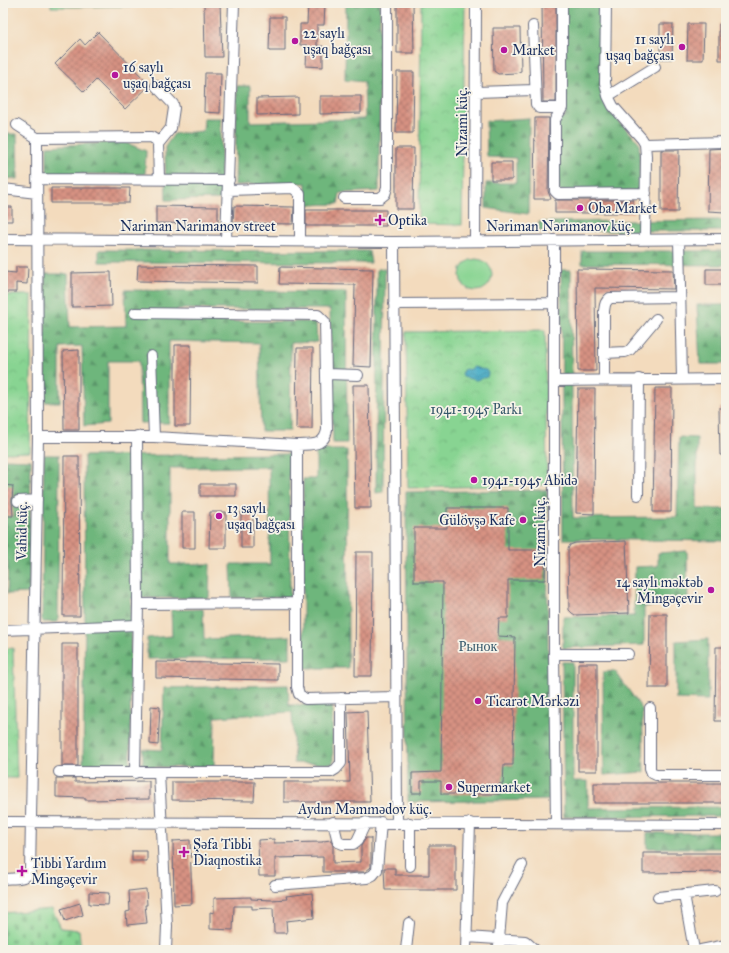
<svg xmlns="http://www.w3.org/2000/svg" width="729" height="953" viewBox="0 0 729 953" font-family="'IM FELL Great Primer',serif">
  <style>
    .grass { fill: #88d492; stroke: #528278 }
    .forest { fill: url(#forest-firs); stroke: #44726d }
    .cemetery { fill: url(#cemetery-stones); stroke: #528278 }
    .park { fill: url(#park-crowns); stroke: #528278 }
    .water { fill: url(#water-waves); stroke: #316e92 }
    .building { fill: url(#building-cross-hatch) }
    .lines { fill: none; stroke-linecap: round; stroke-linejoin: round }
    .minor-casing { stroke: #676b7f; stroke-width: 12 }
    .minor { stroke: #fff; stroke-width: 10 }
    .poi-dot { fill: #b5179e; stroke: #f7f3e8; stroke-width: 1.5 }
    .labels { text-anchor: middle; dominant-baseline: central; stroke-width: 3.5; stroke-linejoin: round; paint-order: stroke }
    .poi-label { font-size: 14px; fill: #1b2f5e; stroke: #f7f3e8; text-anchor: start }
    .street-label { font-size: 14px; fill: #1b2f5e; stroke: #f7f3e8 }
    .park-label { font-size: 14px; fill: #36586b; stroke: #f7f3e8 }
  </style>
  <defs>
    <pattern id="forest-firs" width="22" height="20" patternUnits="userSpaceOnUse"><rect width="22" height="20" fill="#6eb67c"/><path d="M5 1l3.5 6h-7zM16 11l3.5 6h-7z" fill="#5a9469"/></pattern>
    <pattern id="cemetery-stones" width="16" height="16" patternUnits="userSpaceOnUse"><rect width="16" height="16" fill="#88d492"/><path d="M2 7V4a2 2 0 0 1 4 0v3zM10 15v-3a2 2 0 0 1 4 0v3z" fill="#75b680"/></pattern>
    <pattern id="park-crowns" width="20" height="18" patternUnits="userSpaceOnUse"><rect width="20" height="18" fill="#88d492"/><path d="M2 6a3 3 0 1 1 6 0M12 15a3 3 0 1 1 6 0" fill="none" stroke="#75b680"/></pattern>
    <pattern id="water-waves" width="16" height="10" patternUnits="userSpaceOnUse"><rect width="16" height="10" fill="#47acc6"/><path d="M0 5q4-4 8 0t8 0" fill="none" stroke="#3a8ca4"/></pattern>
    <pattern id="building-cross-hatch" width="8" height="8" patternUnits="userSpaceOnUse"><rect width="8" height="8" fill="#d79282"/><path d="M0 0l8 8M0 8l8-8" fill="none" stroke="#ae786e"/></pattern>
  </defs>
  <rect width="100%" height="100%" fill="#f7f3e8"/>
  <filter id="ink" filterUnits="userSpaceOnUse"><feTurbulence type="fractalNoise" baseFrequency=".025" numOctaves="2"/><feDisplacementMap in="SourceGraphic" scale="8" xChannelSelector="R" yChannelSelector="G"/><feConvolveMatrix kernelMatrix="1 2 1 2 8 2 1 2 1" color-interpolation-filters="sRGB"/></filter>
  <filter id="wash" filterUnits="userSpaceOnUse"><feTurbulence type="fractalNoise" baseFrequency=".012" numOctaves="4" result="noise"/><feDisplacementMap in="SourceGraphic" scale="16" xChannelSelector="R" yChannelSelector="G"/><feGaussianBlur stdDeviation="0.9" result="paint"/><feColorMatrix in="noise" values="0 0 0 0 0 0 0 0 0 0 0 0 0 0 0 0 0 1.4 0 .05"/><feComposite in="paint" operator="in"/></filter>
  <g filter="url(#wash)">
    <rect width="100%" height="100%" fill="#f3dbbd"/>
    <path class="grass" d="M51,3h122v3l-122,1z
      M460 275a16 16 0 1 1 32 0a16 16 0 1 1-32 0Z"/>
    <path class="forest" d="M346,3h34l-1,188 -39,2 -2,11 -32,1v-22l-71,2 2,-99h13v36l115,-3 -1,-37 -19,-2z
      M565,3h34l2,93 7,14 31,32 1,49h-81l-1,-71 7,-3z
      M204,118h17v81l-55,1 -1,-53 9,-13 29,-3z
      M529,118l-1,96 -42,-6v-25h30v-25l-29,-1 -1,-36z
      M3,134h14l1,45 -15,-1z
      M124,142l22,9 -1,23h-98v-28z
      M726,220v11h-187v-9z
      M99,250l270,1 2,12 -272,-1z
      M582,251h144v14l-144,-1z
      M377,269h8l-2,223 -7,1z
      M561,270h10l2,248 104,-1 2,-80 18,1v71h29v32l-163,-2z
      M45,274h23l2,53 56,-1 -1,-36 221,2 1,151h-14l-3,-134h-153v12l139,1 1,20 -26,1 -1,88h-29l-2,-88 -90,-2v82h-29l-1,-62h-31v63l-24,2 -2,-80 -22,1v55h-15z
      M697,305h29v59h-26z
      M316,450h31l1,218h-45v-189h13z
      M289,454l1,143 -58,1 -1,-34h39l-1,-97 -99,1v96h40l-1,34h-78l-1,169 -47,-1 2,-144 -1,-166z
      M44,455h15l-1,167h-16z
      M3,459l28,1 -2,133 -22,1 1,-33h-5z
      M547,490l2,310 -141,2 -2,-310z
      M687,551l1,50 -44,6v38l-81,3v-31l71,-1 1,-49 23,-1v-13z
      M203,609l1,30 86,-3v22l-143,1v-21l25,-2 -1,-26z
      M708,639v61l-32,-1v-58z
      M562,662h11v119h15v27l138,-1v9l-162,1z
      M615,671l27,38 2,63 -40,3 -1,-103z
      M288,685l1,20h43l1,59 -39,-1 -2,-51 -77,5 -1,50h-71v-18l19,1 2,-62z
      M647,833h79v15h-79z"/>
    <path class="cemetery" d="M52,909l9,19 18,2 2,20h-78v-37z"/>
    <path class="park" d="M421,3h44l-3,222 -43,-1z
      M3,295h29l-2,157 -27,1z
      M545,330l2,155 -139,3 -2,-156z
      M13,648l4,130h-14v-129z"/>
    <path class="water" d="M474,367l6,2 6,1 2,3 -1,4 -11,3 -13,-3 -1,-3 1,-4 3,-1 3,1z"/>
    <g id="blocks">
      <path class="building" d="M204,3h16l2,54h-17z
        M308,3l17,1 -1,21h-7v21h6v21l-17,-1 1,-21h-7v-21h7z
        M397,3h16l1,50h-17z
        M542,3h14v99h-13z
        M270,17h15v34h-16z
        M660,24h13l-1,35h-12z
        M688,24h16l-1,36h-16z
        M719,24l7,1v35h-7z
        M493,28h27l1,43 -5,2 -18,1 -4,-3z
        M98,32l52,53 -25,24 -29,-29 -12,12 -29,-28 25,-25 5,6z
        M397,72h17l-1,61h-17z
        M205,73h16l-1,40 -16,-1z
        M320,96h41v17l-41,1z
        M298,97v17l-41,1v-17z
        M535,118h14l-1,73 3,8h-17z
        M396,148h18l-1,61h-17z
        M726,148l-1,64 -17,-1 1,-62z
        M661,150h18l-1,62h-17z
        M491,162h21v18h-21z
        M51,188h79l-1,15h-78z
        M555,200h78v13h-78z
        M156,206l62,1v17l-62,-1z
        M234,206l60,1 -1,17 -60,-1z
        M3,207h9v14h-9z
        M306,210h80v16h-80z
        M138,265l120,1v17l-121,-2z
        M16,267h12l-1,17 -11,-1v9h-12l1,-20 11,1z
        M280,267l93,2 -2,98 -18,-1 2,-81 -76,-1z
        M577,269l96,1 1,19 -79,-1 1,83h-18z
        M706,269h20v16h-20z
        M111,272l1,34 -40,1v-34z
        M175,345h16l-1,81h-15z
        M297,348h16l-1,81h-16z
        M79,350v80h-15l-1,-79z
        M353,385h16l2,123h-16z
        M655,388h17l-1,124h-18z
        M578,389h17l-1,125 -18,-1z
        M719,408h7v47h-6z
        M64,456h15l1,160h-17z
        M200,484h36v12h-36z
        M3,485l10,1 -1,15 1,15h-10z
        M447,508h61v42h38l-1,30h-37v38h-9l-1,18 17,1 -2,128h-9l-1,19h-4v10h-58v-13h-20v12h-9v-20l29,-1 2,-190h-29v-54h33z
        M182,512h13v36h-13z
        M210,512h16v36h-17z
        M241,512h12v36h-12z
        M626,541l3,72 -54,2 -3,-2 -3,-3 -1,-61 2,-4 5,-2z
        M356,552h17l-1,124h-17z
        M650,614h17v74h-18z
        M62,644h16v122h-16z
        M716,647h10v74h-11z
        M156,662l122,2v16l-122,-2z
        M578,663h19v108h-19z
        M151,706l9,1 -2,38 -8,-1z
        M367,711l3,91h-86v-20h66l-2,-70z
        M56,778h19v4l74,-1v18l-64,1v-2l-29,-1z
        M172,782h83l-1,19 -82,-1z
        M594,783h132v20h-132z
        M366,838h5v29l-6,5h-42v-15l-48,1v18h-16l-1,-36 16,-1v4l49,-1v-1l8,-1 2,6v17l28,-1v-16z
        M190,840l2,64 -18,1 -1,-64z
        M429,845h27v45h-71l-1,-22h11v7h34z
        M132,851h15v10h-15z
        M643,853h83v19l-83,1z
        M146,889l1,16h-2l2,18 -20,2 -1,-13 4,-1 -1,-20z
        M89,892l20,1 -1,12 -19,-1z
        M312,893l2,25 -28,3 1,12h-13l-1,-25 -21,1v-3h-18l-1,24 -23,-1v-17l4,1v-15l37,-1v2l20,1 16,-1 -1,-3z
        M80,903l3,12 -18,6 -4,-12z"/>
    </g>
  </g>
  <g filter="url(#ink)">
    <use href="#blocks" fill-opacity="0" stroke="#676b7f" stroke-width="1"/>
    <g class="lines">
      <defs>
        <path id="minor" d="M562,3v105l-7,12v71l3,3 88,-1
          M606,3l-1,80 3,13 5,10 29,33 3,5 1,12 -1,83
          M533,26l3,78 3,4h23
          M156,86l17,18 1,4 -3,20 -13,16
          M476,92l59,-2
          M608,96l47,-29
          M17,125l20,13
          M645,144l81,-2
          M37,179l192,1
          M3,189l34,4
          M228,190l65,-2 7,6v47
          M344,198h36l5,-4 2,-6v-185
          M3,239l391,3 332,-3
          M679,239l3,140
          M226,240l8,-237
          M554,240v414l2,170
          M475,241l1,-238
          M394,242l3,580
          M394,304l160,-1
          M604,353l21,-1 5,-2 26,-31
          M151,356l3,81
          M327,374l31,1
          M604,380v-69c1,-7 1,-9 6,-13l70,-1
          M554,381l172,-2
          M38,437h116l143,8c14,-1 27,2 30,-15l-2,-108 -7,-7 -183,-2
          M297,445v242l2,7 6,5 91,-2
          M638,495l1,-116
          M18,501l19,-1
          M138,604l159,-1
          M3,630l135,-5
          M554,654h74
          M650,708v60l2,5 4,2h70
          M59,772h272l5,-3 5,-6v-65
          M135,773l3,-169 -1,-168
          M159,773l8,153 -1,24
          M3,822l723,3
          M333,822l5,20 5,2h10l4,-3 9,-19
          M410,823v43
          M3,879c9,-1 21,1 27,-6l8,-436 -1,-299 114,-1 5,3 2,4 1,35
          M275,885l92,-7 6,-3 4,-5 4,-48
          M684,894l10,56
          M658,897l57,-6
          M467,937l58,4 10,9
          M406,950l3,-27
          M466,950l4,-127
          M499,950v-11l3,-36 20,-38
          M701,950l25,-5"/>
      </defs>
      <use href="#minor" class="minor-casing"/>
      <use href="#minor" class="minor"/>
    </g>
  </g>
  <g class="poi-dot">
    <circle cx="295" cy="41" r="4"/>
    <circle cx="682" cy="47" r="4"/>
    <circle cx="504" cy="50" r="4"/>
    <circle cx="115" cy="75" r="4"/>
    <circle cx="580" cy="208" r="4"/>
    <path d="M378 214h4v4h4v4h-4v4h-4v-4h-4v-4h4z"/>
    <circle cx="474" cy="480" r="4"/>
    <circle cx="219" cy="516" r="4"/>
    <circle cx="523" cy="520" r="4"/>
    <circle cx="711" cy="590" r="4"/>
    <circle cx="478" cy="701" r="4"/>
    <circle cx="449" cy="787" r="4"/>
    <path d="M182 846h4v4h4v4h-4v4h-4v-4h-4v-4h4z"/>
    <path d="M20 865h4v4h4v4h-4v4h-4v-4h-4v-4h4z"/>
  </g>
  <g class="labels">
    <g class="poi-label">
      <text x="303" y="33">22 saylı<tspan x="303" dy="16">uşaq bağçası</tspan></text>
      <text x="674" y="39" text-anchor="end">11 saylı<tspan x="674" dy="16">uşaq bağçası</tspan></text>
      <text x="512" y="50">Market</text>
      <text x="123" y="67">16 saylı<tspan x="123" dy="16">uşaq bağçası</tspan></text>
      <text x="588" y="208">Oba Market</text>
      <text x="388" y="220">Optika</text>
      <text x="482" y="480">1941-1945 Abidə</text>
      <text x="227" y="508">13 saylı<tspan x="227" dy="16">uşaq bağçası</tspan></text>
      <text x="515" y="520" text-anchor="end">Gülövşə Kafe</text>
      <text x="703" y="582" text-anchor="end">14 saylı məktəb<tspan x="703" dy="16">Mingəçevir</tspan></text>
      <text x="486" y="701">Ticarət Mərkəzi</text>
      <text x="457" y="787">Supermarket</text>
      <text x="193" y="844">Şəfa Tibbi<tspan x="193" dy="16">Diaqnostika</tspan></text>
      <text x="31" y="863">Tibbi Yardım<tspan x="31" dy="16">Mingəçevir</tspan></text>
    </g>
    <g class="street-label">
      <text transform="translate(462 122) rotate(-90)">Nizami küç.</text>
      <text x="198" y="226">Nariman Narimanov street</text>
      <text x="560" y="226">Nəriman Nərimanov küç.</text>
      <text transform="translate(22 531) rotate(-89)">Vahid küç.</text>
      <text transform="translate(540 532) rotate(-90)">Nizami küç.</text>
      <text x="365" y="809">Aydın Məmmədov küç.</text>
    </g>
    <g class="park-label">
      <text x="476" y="409">1941-1945 Parkı</text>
      <text x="478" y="646">Рынок</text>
    </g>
  </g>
  <rect width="729" height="953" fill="none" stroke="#f7f3e8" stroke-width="16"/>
</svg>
